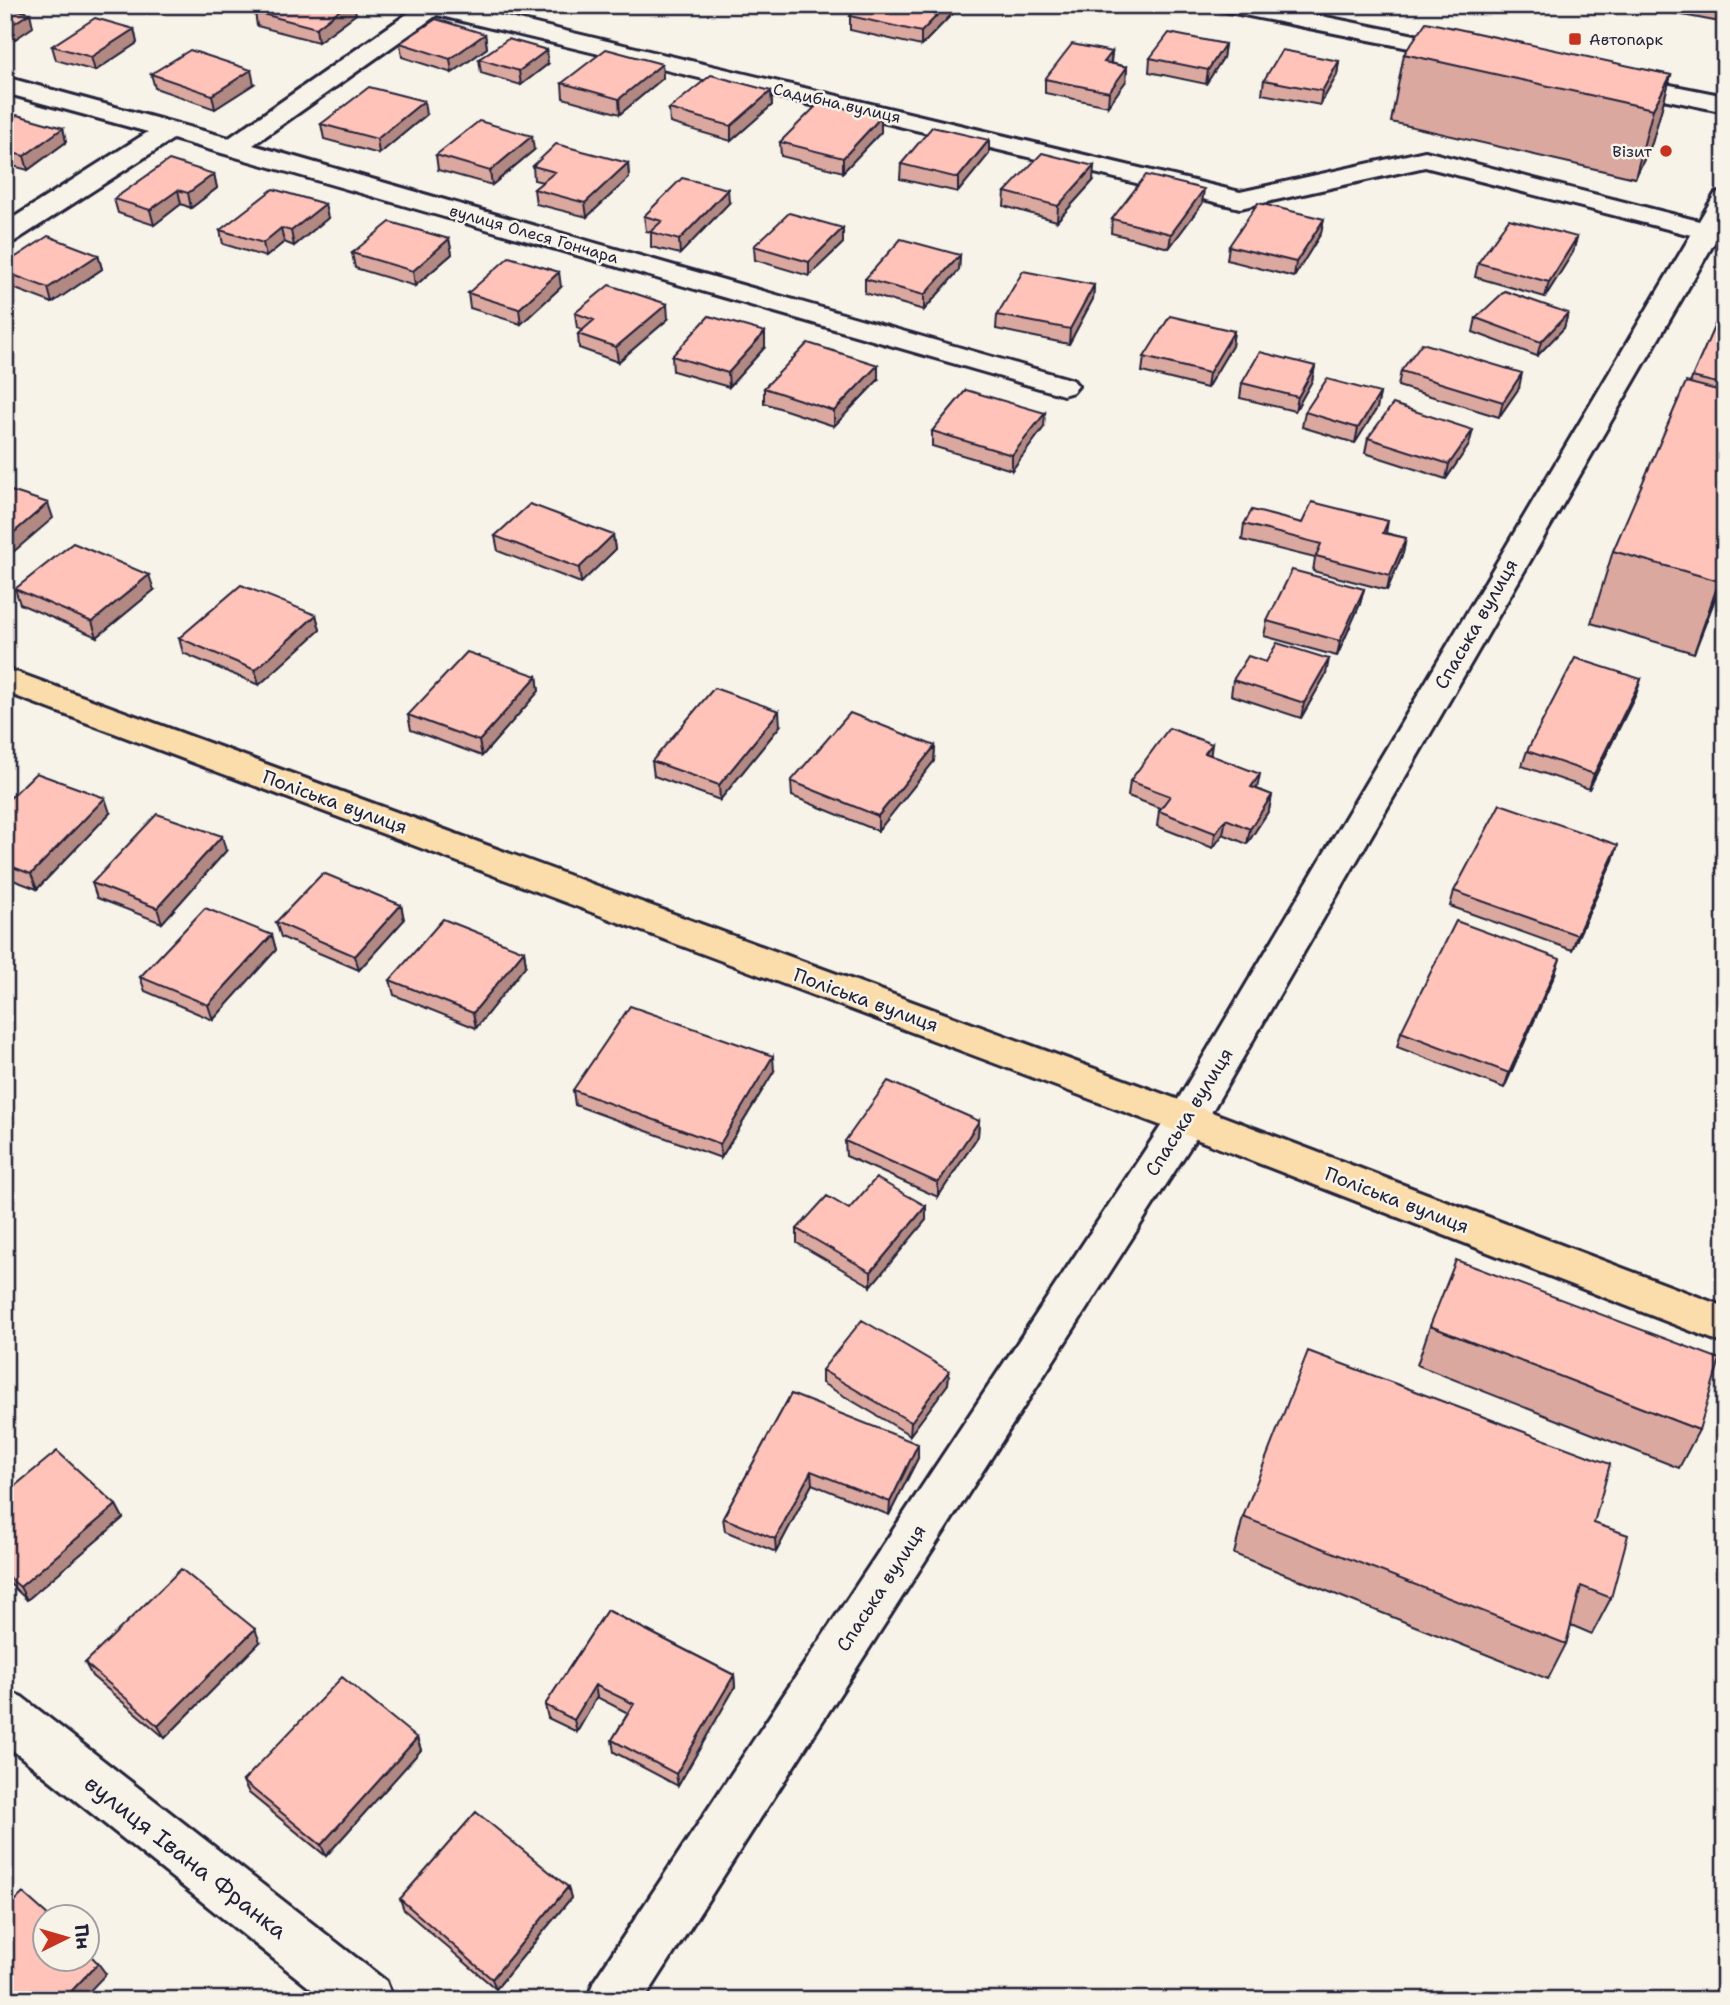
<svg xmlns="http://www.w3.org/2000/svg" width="1730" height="2005" viewBox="0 0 1730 2005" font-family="'Shantell Sans',sans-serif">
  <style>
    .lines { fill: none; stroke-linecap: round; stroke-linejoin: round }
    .minor-casing { stroke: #22223b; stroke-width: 6 }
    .major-casing { stroke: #22223b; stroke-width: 6 }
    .minor { fill: #f7f3e8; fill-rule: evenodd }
    .major { fill: #fbddab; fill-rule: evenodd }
    .wall { fill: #dba89f; stroke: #22223b; stroke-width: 2 }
    .shaded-wall { fill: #b28882; stroke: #22223b; stroke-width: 2 }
    .building { fill: #ffc3b9; stroke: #22223b; stroke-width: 2 }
    .poi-dot { fill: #c8321e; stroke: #f7f3e8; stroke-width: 2.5 }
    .labels { text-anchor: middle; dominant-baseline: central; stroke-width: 5; stroke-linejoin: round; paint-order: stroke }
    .far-poi-label { font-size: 16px; fill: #22223b; stroke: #f7f3e8; text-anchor: start }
    .far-street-label { font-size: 16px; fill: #22223b; stroke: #f7f3e8 }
    .street-label { font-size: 19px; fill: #22223b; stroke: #f7f3e8 }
    .near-street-label { font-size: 23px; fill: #22223b; stroke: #f7f3e8 }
  </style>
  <rect width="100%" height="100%" fill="#f7f3e8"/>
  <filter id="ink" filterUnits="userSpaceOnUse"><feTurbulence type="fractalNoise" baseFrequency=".0143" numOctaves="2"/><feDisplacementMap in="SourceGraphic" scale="14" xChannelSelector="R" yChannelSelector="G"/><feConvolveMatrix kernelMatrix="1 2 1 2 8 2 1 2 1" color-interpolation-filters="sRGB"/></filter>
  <g filter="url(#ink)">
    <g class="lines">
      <defs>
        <path id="minor" d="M420,5h36l784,187 185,-41 274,70 16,-27 10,-2v32l-524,906 -557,870h-57l7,-19 579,-873 518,-873 -266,-68 -185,41 -803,-193 -184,130 820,235 5,6 -5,6 -10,3 -10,-3 -880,-253 -158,102 -10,2v-20l143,-91 -143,-39v-16l224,61z
          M1217,5h50l197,40 9,2 3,5 -3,5 -9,2 -235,-47 -9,-2z
          M1615,74l110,22v16l-119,-25 -4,-5 4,-5z
          M5,1690l17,7 364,284 7,19h-68l-320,-256z"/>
        <path id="major" d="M5,668l1196,440 524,199v37l-552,-214 -1168,-438z"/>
      </defs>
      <use href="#minor" class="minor-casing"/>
      <use href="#major" class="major-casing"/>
      <use href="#minor" class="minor"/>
      <use href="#major" class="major"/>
    </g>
    <path class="wall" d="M861,5h93v7l-33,34 -71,-16v-14z
      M1658,5h67v18l-69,-13z
      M255,12l101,2 -38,28 -61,-16z
      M134,29l3,14 -42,28 -39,-11 -4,-14z
      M485,34l2,14 -35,25 -50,-16 -2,-14z
      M1225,44l-2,14 -17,26 -57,-12 1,-14z
      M1112,52l-1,11 16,4 -1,14 -18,25 -63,-13v-14z
      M1404,54l267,21 -19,68 -17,35 -244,-56z
      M479,59l69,5 -27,21 -40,-12z
      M1339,61l-2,14 -17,30 -58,-11 2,-14z
      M662,64l1,14 -43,36 -57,-16 -1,-15z
      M151,74l103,10 -39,25 -60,-21z
      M771,91l1,14 -41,36 -61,-18 -1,-14z
      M426,115l-47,39 -55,-15 -3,-15z
      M881,117v15l-38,40 -62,-16 -1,-14z
      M5,123l58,5 3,14 -38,28 -23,-6z
      M989,140v14l-31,38 -58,-13 1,-15z
      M534,150l-42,35 -54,-15 -2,-15z
      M628,163l1,15 -42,39 -51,-13 -2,-15 9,-7 -9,-2 -1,-14z
      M214,174l3,14 -26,20 -10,-4 -27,21 -36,-12 -4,-14z
      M1093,181l-36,40 -53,-15 1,-14z
      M729,203l-49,51 -29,-7v-15l-5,-1 -2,-15z
      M1202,204l-33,44 -58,-15 1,-14z
      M328,218l-34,28 -10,-4 -18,15 -43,-13 -3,-14z
      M1324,219l-3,14 -27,44 -67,-17 2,-14z
      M843,228v15l-34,33 -54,-16 -1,-14z
      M1577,237l-4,15 -28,45 -70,-20 3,-14z
      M449,239l3,15 -37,32 -60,-18 -3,-15z
      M98,255l4,14 -50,34 -47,-18v-21z
      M960,255l-1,15 -35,40 -59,-17v-14z
      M1094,285l-1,14 -24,45 -73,-15 1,-14z
      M561,287l-40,37 -51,-16 -2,-15z
      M1725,302v271l-31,80 -103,-30 22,-72 77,-168z
      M575,313l93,6 -50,43 -39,-14 -1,-14 4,-4 -5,-2z
      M1568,313l-4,15 -27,28 -64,-24 3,-14z
      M1234,331l-2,15 -25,42 -65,-16 2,-15z
      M765,332v15l-36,40 -56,-16 -1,-15z
      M1315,366l-3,15 -17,30 -55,-13 2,-15z
      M1401,371l118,17 -20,29 -101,-31z
      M878,380l-44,46 -70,-23v-15z
      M1380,393l-3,15 -22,35 -53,-16 3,-15z
      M1044,427l-32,43 -80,-24v-15z
      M1368,438l101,7 -23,34 -81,-26z
      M1388,521l-2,12 20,5 -3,15 -16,37 -74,-19 2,-13 -73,-18 2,-16z
      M613,535l2,15 -34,33 -83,-32 -3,-15z
      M15,589l139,1 -57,47 -77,-33z
      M1364,589l-4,15 -23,52 -73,-20 3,-15z
      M316,615l4,15 -61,55 -76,-32 -4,-15z
      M1266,662l60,12 -25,44 -70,-23 2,-15z
      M537,676l2,15 -57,65 -71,-26 -3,-15z
      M1641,679l-5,15 -47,95 -67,-23 5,-15z
      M780,726l-60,74 -66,-24 -2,-15z
      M935,746l-1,15 -56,70 -86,-35 -1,-15z
      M1210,755l47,34 15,6 -3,15 -22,34 -24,-10 -10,14 -56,-22 2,-15 1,-3 -32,-12 2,-15z
      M5,803l105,10 -73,76 -32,-12z
      M226,851l-64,72 -65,-25 -5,-15z
      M1613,860l-41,90 -122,-44 4,-15z
      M401,905l3,15 -45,50 -78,-33 -5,-15z
      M272,935l4,15 -63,70 -68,-29 -5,-14z
      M524,951l2,14 -50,63 -82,-33 -4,-15z
      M1555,974l-51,114 -107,-41 4,-15z
      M774,1071l-53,87 -146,-53 -2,-15z
      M979,1121l-1,15 -40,61 -92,-41 -1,-15z
      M926,1206v14l-55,66 -74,-43v-14l52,-20z
      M1430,1326l269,104 -20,38 -262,-103z
      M822,1370l127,1 -1,13 -38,51 -88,-52z
      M791,1394l127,64 -29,57 -77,-31 -36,68 -51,-21 -2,-13z
      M5,1494l111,11 7,13 -96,82 -22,-21z
      M1243,1517l351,6 17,75 -19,36 -21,-9 -5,19 -18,35 -314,-125z
      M607,1610l127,65 1,12 -57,99 -64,-34 -2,-12 16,-27 -31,-16 -20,35 -29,-14 -3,-13z
      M260,1642l-95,96 -73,-62 -7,-13z
      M417,1738l4,12 -95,106 -77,-63 -6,-12z
      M568,1887l3,11 -75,91 -92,-79 -4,-11z"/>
    <path class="shaded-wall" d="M5,5h26l-23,15 -3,-9z
      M346,5h8l2,9 -38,28 -2,-14z
      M947,5h7v7l-33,34v-14z
      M30,13l3,14 -25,17 -3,-8v-7z
      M134,29l3,14 -42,28 -4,-14z
      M485,34l2,14 -35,25 -2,-14z
      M1225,44l-2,14 -17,26 2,-14z
      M547,50l1,14 -27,21 -2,-14z
      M1112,52l-2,14 -6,-4z
      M1339,61l-2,14 -17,30 2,-14z
      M662,64l1,14 -43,36 -1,-15z
      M1127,67l-1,14 -18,25 1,-14z
      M251,70l3,14 -39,25 -3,-14z
      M1671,75l-19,68 -17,35 18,-69z
      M771,91l1,14 -41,36v-15z
      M424,101l2,14 -47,39 -2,-15z
      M881,117v15l-38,40v-14z
      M63,128l3,14 -38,28 -4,-14z
      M532,136l2,14 -42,35 -2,-14z
      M989,140v14l-31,38v-14z
      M628,163l1,15 -42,39 -2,-14z
      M1094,166l-1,15 -36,40 1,-15z
      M214,174l3,14 -26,20 -3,-15z
      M728,189l1,14 -49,51 -1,-14z
      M1204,189l-2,15 -33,44 2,-14z
      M178,190l3,14 -27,21 -4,-15z
      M325,204l3,14 -34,28 -3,-15z
      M1324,219l-3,14 -27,44 2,-15z
      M281,228l3,14 -18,15 -3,-14z
      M843,228v15l-34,33v-14z
      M1577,237l-4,15 -28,45 4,-15z
      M449,239l3,15 -37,32 -2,-15z
      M98,255l4,14 -50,34 -4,-15z
      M960,255l-1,15 -35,40v-15z
      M559,272l2,15 -40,37 -2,-15z
      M1094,285l-1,14 -24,45 1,-15z
      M667,304l1,15 -50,43 -2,-15z
      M1568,313l-4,15 -27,28 4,-14z
      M5,318l4,11 -4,2z
      M1234,331l-2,15 -25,42 2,-15z
      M765,332v15l-36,40 -1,-14z
      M878,365v15l-44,46v-15z
      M1315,366l-3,15 -17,30 3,-14z
      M1522,373l-3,15 -20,29 4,-15z
      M1380,393l-3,15 -22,35 3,-15z
      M1045,413l-1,14 -32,43v-15z
      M1473,430l-4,15 -23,34 3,-15z
      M48,503l5,15 -48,41v-19z
      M613,535l2,15 -34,33 -2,-15z
      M1406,538l-3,15 -16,37 3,-15z
      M1725,566v7l-31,80 25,-72z
      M149,575l5,15 -57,47 -5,-15z
      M1364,589l-4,15 -23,52 3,-15z
      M316,615l4,15 -61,55 -4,-15z
      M1329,659l-3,15 -25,44 3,-15z
      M537,676l2,15 -57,65 -3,-15z
      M1641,679l-5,15 -47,95 5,-15z
      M779,711l1,15 -60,74 -1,-15z
      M1212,744l-2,15 -5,-6z
      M935,746l-1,15 -56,70v-15z
      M1260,774l-3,15 -6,-2z
      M1272,795l-3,15 -22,34 3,-15z
      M105,798l5,15 -73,76 -6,-15z
      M1226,819l-3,15 -10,14 2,-15z
      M222,836l4,15 -64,72 -5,-15z
      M1618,845l-5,15 -41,90 5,-15z
      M401,905l3,15 -45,50 -4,-14z
      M272,935l4,15 -63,70 -5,-15z
      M524,951l2,14 -50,63 -3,-15z
      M1560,959l-5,15 -51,114 5,-15z
      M773,1056l1,15 -53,87 -1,-14z
      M979,1121l-1,15 -40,61v-14z
      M926,1206v14l-55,66v-14z
      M949,1371l-1,13 -38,51 1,-13z
      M918,1444v14l-29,57 1,-13z
      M811,1471l1,13 -36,68 -1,-13z
      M116,1505l7,13 -96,82 -7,-13z
      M255,1629l5,13 -95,96 -7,-12z
      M734,1675l1,12 -57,99 -2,-12z
      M595,1685l2,12 -20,35 -3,-12z
      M417,1738l4,12 -95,106 -5,-11z
      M568,1887l3,11 -75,91 -4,-10z
      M98,1963l8,11 -25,26h-18z"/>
    <path class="building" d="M265,5h81l-30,23 -61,-16z
      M861,5h86l-26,27 -71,-16z
      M1707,5h18v4z
      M5,7l25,6 -25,16z
      M95,18l39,11 -43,28 -39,-11z
      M436,19l49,15 -35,25 -50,-16z
      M1426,22l245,53 -18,34 -249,-55z
      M1169,33l56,11 -17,26 -58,-12z
      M508,39l39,11 -28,21 -40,-12z
      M1072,44l40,8 -8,10 23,5 -18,25 -64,-13z
      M606,49l56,15 -43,35 -57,-16z
      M190,50l61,20 -39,25 -61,-21z
      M1282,50l57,11 -17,30 -58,-11z
      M711,75l60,16 -40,35 -62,-17z
      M369,87l55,14 -47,38 -56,-15z
      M820,102l61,15 -38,41 -63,-16z
      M17,115l46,13 -39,28 -19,-5v-28z
      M479,121l53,15 -42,35 -54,-16z
      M932,127l57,13 -31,38 -57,-14z
      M556,144l72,19 -43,40 -51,-14 21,-17 -22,-6z
      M1042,153l52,13 -36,40 -53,-14z
      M169,160l45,14 -26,19 -10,-3 -28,20 -36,-11z
      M1146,175l58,14 -33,45 -59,-15z
      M682,178l46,11 -49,51 -29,-8 12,-11 -18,-5z
      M273,189l52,15 -34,27 -10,-3 -18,15 -43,-13z
      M1258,203l66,16 -28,43 -67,-16z
      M789,213l54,15 -34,34 -55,-16z
      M1509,219l68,18 -28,45 -71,-19z
      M390,222l59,17 -36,32 -61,-18z
      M48,236l50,19 -50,33 -43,-16v-8z
      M901,239l59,16 -36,40 -59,-16z
      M509,257l50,15 -40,37 -51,-16z
      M1023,271l71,14 -24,44 -73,-14z
      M609,285l58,19 -51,43 -38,-13 16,-14 -19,-7z
      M1505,291l63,22 -27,29 -65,-24z
      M1725,302v83l-33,-8z
      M709,316l56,16 -37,41 -56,-17z
      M1170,316l64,15 -25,42 -65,-16z
      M808,343l70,22 -44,46 -70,-23z
      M1422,343l100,30 -19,29 -102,-31z
      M1260,352l55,14 -17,31 -56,-14z
      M1327,379l53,14 -22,35 -53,-16z
      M1686,382l39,10v174l-6,15 -106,-30z
      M966,390l79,23 -33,42 -80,-24z
      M1393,404l80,26 -24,34 -81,-26z
      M5,489l43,14 -43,37z
      M1312,502l76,19 -5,12 23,5 -16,37 -74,-19 5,-12 -77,-20 8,-14 50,13z
      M530,504l83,31 -34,33 -84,-32z
      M73,543l76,32 -57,47 -77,-33z
      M1292,570l72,19 -24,52 -73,-20z
      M241,585l75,30 -61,55 -76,-32z
      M1277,643l52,16 -25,44 -71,-23 15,-24 18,6z
      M467,652l70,24 -58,65 -71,-26z
      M1575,658l66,21 -47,95 -67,-23z
      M714,688l65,23 -60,74 -67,-24z
      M850,713l85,33 -57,70 -87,-35z
      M1169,728l43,16 -7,9 55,21 -9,13 21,8 -22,34 -24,-10 -11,14 -56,-22 11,-15 -40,-15z
      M36,773l69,25 -74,76 -26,-10v-61z
      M1500,804l118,41 -41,90 -123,-44z
      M157,814l65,22 -65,72 -65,-25z
      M323,873l78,32 -46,51 -79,-34z
      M205,908l67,27 -64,70 -68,-28z
      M443,919l81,32 -51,62 -83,-33z
      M1456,921l104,38 -51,114 -108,-41z
      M630,1006l143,50 -53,88 -147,-54z
      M888,1081l91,40 -41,62 -93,-42z
      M876,1178l50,28 -55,66 -74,-43 30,-33 22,13z
      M1456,1260l264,99 -21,71 -269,-104z
      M862,1320l87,51 -38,51 -89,-52z
      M1308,1351l302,113 -16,59 34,12 -17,63 -30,-12 -15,58 -323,-127z
      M791,1394l127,50 -28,58 -79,-31 -36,68 -52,-21z
      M57,1451l59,54 -96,82 -15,-13v-80z
      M181,1569l74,60 -97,97 -73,-63z
      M607,1610l127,65 -58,99 -64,-34 22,-36 -39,-19 -21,35 -29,-15z
      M342,1677l75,61 -96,107 -78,-64z
      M476,1812l92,75 -76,92 -92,-80z
      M23,1893l27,24h-4v42h42v-6l10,10 -35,37h-58v-89z"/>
  </g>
  <g class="poi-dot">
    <rect x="1568" y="32" width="14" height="14" rx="3.5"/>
    <circle cx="1666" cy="151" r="7"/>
  </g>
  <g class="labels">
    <g class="far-poi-label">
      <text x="1589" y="39">Автопарк</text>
      <text x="1652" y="151" text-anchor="end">Візит</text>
    </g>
    <g class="far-street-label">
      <text transform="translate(837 103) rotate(13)">Садибна вулиця</text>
      <text transform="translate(534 234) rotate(16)">вулиця Олеся Гончара</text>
    </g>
    <g class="street-label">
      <text transform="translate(1476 624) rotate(-60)">Спаська вулиця</text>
      <text transform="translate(335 802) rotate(20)">Поліська вулиця</text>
      <text transform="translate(866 1000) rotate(20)">Поліська вулиця</text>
      <text transform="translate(1189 1112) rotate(-58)">Спаська вулиця</text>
      <text transform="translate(1397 1200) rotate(21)">Поліська вулиця</text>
      <text transform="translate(881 1588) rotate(-57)">Спаська вулиця</text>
    </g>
    <g class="near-street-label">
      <text transform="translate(186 1857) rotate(38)">вулиця Івана Франка</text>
    </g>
  </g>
  <rect width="1730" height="2005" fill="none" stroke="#f7f3e8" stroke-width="28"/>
  <rect x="14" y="14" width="1702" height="1977" fill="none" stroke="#22223b" stroke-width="2.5" filter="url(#ink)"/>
  <g transform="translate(66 1938) rotate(85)"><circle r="33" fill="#f7f3e8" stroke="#a29fa3" stroke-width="2"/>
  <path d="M0-5L12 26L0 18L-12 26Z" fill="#c8321e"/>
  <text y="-10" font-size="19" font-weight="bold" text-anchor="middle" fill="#22223b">Пн</text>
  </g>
</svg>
